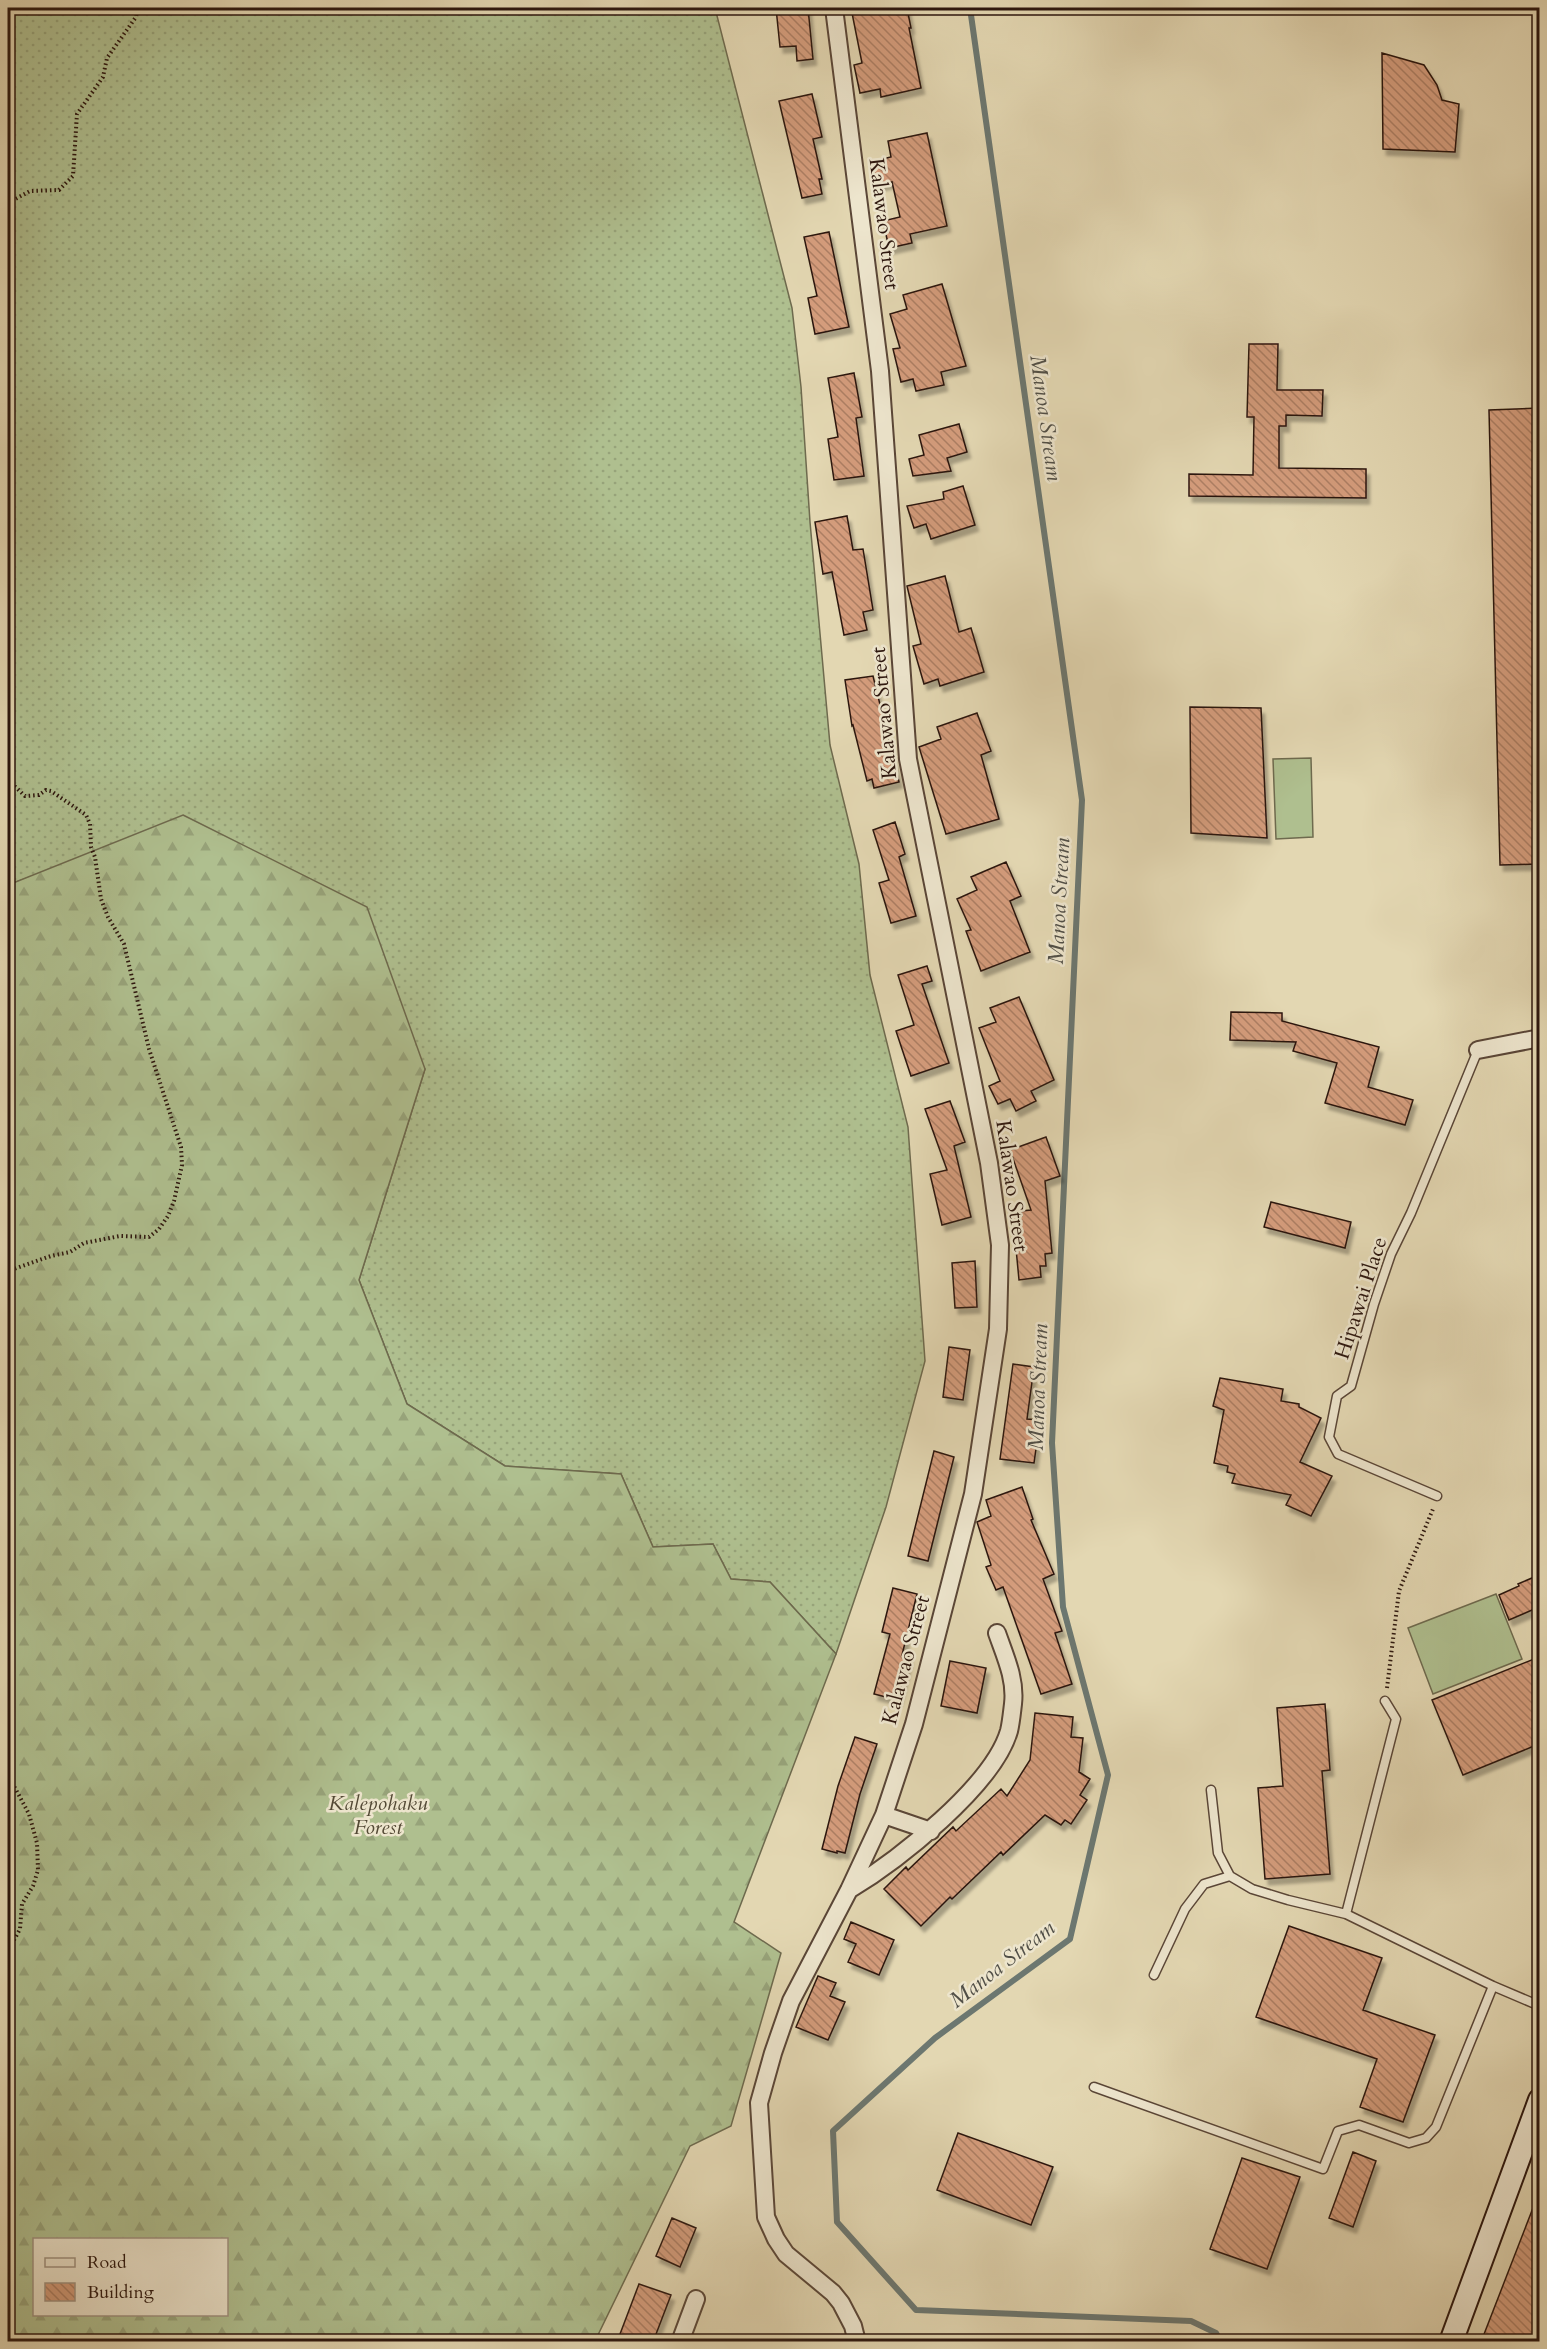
<svg xmlns="http://www.w3.org/2000/svg" width="1547" height="2349" viewBox="0 0 1547 2349" font-family="Cardo,serif">
  <style>
    .grass { fill: url(#grass-dots); stroke: #6e6a4e; stroke-width: 1.5 }
    .forest { fill: url(#forest-firs); stroke: #6e6a4e; stroke-width: 1.5; fill-rule: evenodd }
    .pitch { fill: #afbf8f; stroke: #6e6a4e; stroke-width: 1.5 }
    .lines { fill: none; stroke-linecap: round; stroke-linejoin: round }
    .stream { stroke: #6c7770; stroke-width: 6 }
    .building { fill: url(#building-back-hatch); stroke: #2c160e; stroke-width: 1.5; filter: url(#shadow) }
    .lane-casing { stroke: #5a4637; stroke-width: 11 }
    .street-casing { stroke: #5a4637; stroke-width: 20 }
    .secondary-casing { stroke: #2c160e; stroke-width: 26 }
    .path { stroke: #2c160e; stroke-width: 4; stroke-dasharray: 1.5 3; stroke-linecap: butt }
    .lane { stroke: #ede5cd; stroke-width: 8 }
    .street { stroke: #ede5cd; stroke-width: 16 }
    .secondary { stroke: #ede5cd; stroke-width: 22 }
    .labels { text-anchor: middle; dominant-baseline: central; stroke-width: 5; stroke-linejoin: round; paint-order: stroke }
    .street-label { font-size: 21px; fill: #2c160e; stroke: #ede5cd }
    .park-label { font-size: 21px; font-style: italic; fill: #534935; stroke: #ede5cd }
    .water-label { font-size: 22px; font-style: italic; fill: #514f47; stroke: #ede5cd }
  </style>
  <defs>
    <pattern id="grass-dots" width="8" height="8" patternUnits="userSpaceOnUse" patternTransform="scale(1.5)"><rect width="8" height="8" fill="#afbf8f"/><path d="M2 2h.1M6 6h.1" fill="none" stroke="#97a37a" stroke-width="1.8" stroke-linecap="round"/></pattern>
    <pattern id="forest-firs" width="22" height="20" patternUnits="userSpaceOnUse" patternTransform="scale(1.5)"><rect width="22" height="20" fill="#afbf8f"/><path d="M5 1l3.5 6h-7zM16 11l3.5 6h-7z" fill="#97a37a"/></pattern>
    <pattern id="building-back-hatch" width="6" height="6" patternUnits="userSpaceOnUse" patternTransform="scale(1.5)"><rect width="6" height="6" fill="#d49c7b"/><path d="M-1 5l2 2M0 0l6 6M5-1l2 2" fill="none" stroke="#ac7e63"/></pattern>
    <filter id="shadow"><feDropShadow dx="3.5" dy="6" stdDeviation="1.5" flood-color="#0004"/></filter>
  </defs>
  <rect width="100%" height="100%" fill="#e3d7b2"/>
  <filter id="stains"><feTurbulence type="fractalNoise" baseFrequency=".00333" numOctaves="4"/><feColorMatrix values="0 0 0 0 .2 0 0 0 0 .09 0 0 0 0 .02 0 0 0 .5 -.17"/></filter>
  <radialGradient id="worn" r=".72"><stop offset=".6" stop-color="#630" stop-opacity="0"/><stop offset="1" stop-color="#630" stop-opacity=".3"/></radialGradient>
  <path class="grass" d="M8,8h707l77,300 9,79 9,135 20,223 29,119 11,111 38,152 17,234 -39,146 -50,147 -66,-72 -39,-3 -18,-35 -60,3 -32,-73 -116,-8 -98,-62 -48,-124 66,-211 -365,-203 -52,19z"/>
  <path class="forest" d="M183,815l184,92 58,162 -66,211 48,124 98,62 116,8 32,73 60,-3 18,35 39,3 66,72 -102,268 47,31 -50,173 -41,20 -95,195h-587v-1456zM34,2240h192v74h-192z"/>
  <path class="pitch" d="M1311,758l2,79 -37,2 -3,-80z
    M1496,1594l26,65 -89,35 -25,-66z"/>
  <g class="lines">
    <path class="stream" d="M970,8l112,792 -30,643 11,164 45,168 -38,164 -135,99 -102,93 4,91 79,88 275,11 25,12 5,9"/>
  </g>
  <path class="building" d="M776,8h32l5,51 -16,2 -1,-15 -16,1z
    M851,8h56l4,20h-2l12,60 -40,9 -1,-8 -20,4 -6,-28 8,-2z
    M1382,53l42,12 13,20 5,15 17,4 -4,48 -72,-3z
    M812,94l10,43 -9,2 9,40h-3l3,15 -20,4 -23,-97z
    M927,133l20,93 -37,8 2,9 -23,5 -6,-27 17,-4 -8,-35 -18,4 -5,-24 22,-5 -3,-16z
    M829,232l20,95 -34,7 -7,-36 9,-2 -13,-59z
    M942,284l24,82 -25,6 3,13 -28,6 -3,-12 -12,3 -8,-33 7,-1 -10,-34 17,-5 -4,-14z
    M1249,344h29l-1,46h46l-1,26 -36,-1v11h-7v42l87,1v29l-177,-2v-22l64,1 1,-58h-7z
    M854,373l8,44 -6,1 8,58 -30,4 -6,-41 10,-2 -10,-59z
    M1539,408v456l-39,1 -11,-455z
    M959,424l8,28 -20,6 4,13 -38,5 -4,-17 15,-4 -5,-20z
    M963,486l12,39 -44,14 -5,-15 -12,4 -7,-22 37,-7 -1,-7z
    M847,516l6,34 10,-1 10,61 -10,2 4,18 -23,5 -12,-63 -9,2 -8,-52z
    M945,576l14,56 12,-4 13,44 -44,14 -2,-7 -14,5 -11,-38 8,-2 -14,-58z
    M873,676l26,106 -25,6 -2,-9 -5,2 -14,-56 -1,1 -7,-46z
    M1190,707l71,1 6,130 -76,-5z
    M977,713l14,38 -10,4 18,64 -53,15 -27,-87 22,-8 -4,-12z
    M895,822l10,32 -6,3 17,59 -25,7 -12,-40 10,-3 -16,-50z
    M1006,862l15,34 -11,5 20,51 -49,19 -15,-40 5,-1 -14,-31 20,-9 -6,-13z
    M927,966l5,15 -10,3 27,79 -38,13 -15,-45 18,-6 -16,-50z
    M1019,997l35,83 -23,11 5,10 -20,10 -6,-12 -12,5 -9,-18 11,-5 -21,-53 17,-6 -6,-14z
    M1231,1012l51,1v8l97,26 -11,40 45,13 -8,25 -80,-22 12,-40 -44,-12 3,-9 -66,-2z
    M950,1101l15,41 -11,4 17,71 -29,8 -12,-51 17,-4 -22,-61z
    M1046,1137l14,39 -15,5 7,72 -7,1 1,12h-6l1,11 -22,3 -6,-63 9,-1 -1,-5 10,-1 -21,-60z
    M1271,1202l80,20 -6,26 -81,-21z
    M975,1261l2,46 -22,1 -3,-45z
    M949,1347l21,3 -7,50 -20,-3z
    M1013,1364l21,3 -7,52 13,1 -6,43 -34,-4z
    M1220,1378l63,11 -2,12 18,3v3l22,11 -21,44 32,14 -21,40 -25,-11 5,-10 -59,-12 3,-9 -8,-2 1,-6 -14,-3 10,-53 -11,-4z
    M934,1451l20,6 -26,104 -20,-5z
    M1022,1487l11,32 -2,1 23,54 -11,5 19,52 -7,2 17,51 -31,10 -38,-107 -7,3 -10,-23 5,-2 -14,-43 14,-6 -5,-16z
    M1539,1575v32l-30,13 -10,-25 20,-9 -1,-2z
    M893,1588l24,6 -15,61 7,2 -11,43 -24,-6 16,-60 -8,-2z
    M1539,1657v87l-76,31 -31,-75z
    M950,1661l36,7 -9,45 -36,-7z
    M1325,1704l5,66 -8,1 8,103 -65,5 -7,-91 25,-2 -6,-78z
    M1035,1713l38,4 -2,20 12,1 -4,34 11,7 -10,16 7,5 -16,24 -6,-4 -4,5 -16,-10 -42,40 -2,-3 -49,47 -2,-2 -29,29 -37,-37 22,-22 2,3 45,-43 3,4 45,-42 6,7 23,-36z
    M855,1737l22,7 -17,50 -15,59 -8,-2v2l-15,-4 16,-63z
    M851,1922l43,18 -15,35 -31,-13 8,-18 -12,-5z
    M1289,1926l93,32 -19,52 72,25 -32,87 -43,-15 17,-48 -121,-42z
    M818,1976l18,7 -6,13 15,6 -17,38 -32,-13z
    M958,2133l95,34 -22,58 -94,-35z
    M1353,2152l23,9 -23,66 -24,-9z
    M1242,2158l58,19 -33,92 -57,-20z
    M1538,2195l1,147h-58z
    M672,2218l24,10 -16,39 -24,-11z
    M639,2284l32,11 -18,47h-36z"/>
  <g class="lines">
    <defs>
      <path id="lane" d="M1437,1496l-99,-42 -9,-17 8,-41 14,-10 23,-82 17,-50 20,-41 67,-163
        M1385,1701l11,18 -50,195 147,72 47,20
        M1211,1790l7,63 12,23 22,13 36,11 58,14
        M1154,1975l31,-66 19,-25 26,-8
        M1094,2087l229,82 15,-38 21,-6 50,18 17,-5 10,-11 57,-141
        M1523,2147l17,6"/>
      <path id="street" d="M834,8l46,363 28,388 81,404 11,82 -2,84 -25,165 -59,230 -30,91 -35,75 -58,111 -18,52 -14,50 7,114 10,22 10,15 47,39 8,10 12,23 4,16
        M1478,1050l62,-12
        M884,1815l47,16
        M849,1890c48,-29 144,-104 160,-159 2,-8 3,-19 4,-27 3,-25 -8,-48 -16,-71
        M680,2342l16,-43"/>
      <path id="secondary" d="M1451,2342l89,-242"/>
    </defs>
    <use href="#lane" class="lane-casing"/>
    <use href="#street" class="street-casing"/>
    <use href="#secondary" class="secondary-casing"/>
    <path class="path" d="M8,203l22,-12 29,-1 14,-14 4,-62 26,-37 4,-19 29,-41 2,-9
      M8,780l17,16 14,-1 7,-5 5,1 35,24 4,9 1,23 4,10 6,42 7,18 16,27 25,105 32,98 1,18 -8,36 -6,15 -9,13 -10,8 -29,-1 -36,7 -14,9 -19,4 -43,15
      M1387,1688l12,-97 34,-82
      M8,1775l21,39 8,29 1,27 -5,16 -11,18 -2,25 -12,22"/>
    <use href="#lane" class="lane"/>
    <use href="#street" class="street"/>
    <use href="#secondary" class="secondary"/>
  </g>
  <g class="labels">
    <g class="street-label">
      <text transform="translate(884 224) rotate(83)">Kalawao Street</text>
      <text transform="translate(884 713) rotate(-95)">Kalawao Street</text>
      <text transform="translate(1012 1186) rotate(82)">Kalawao Street</text>
      <text transform="translate(1361 1298) rotate(-72)">Hipawai Place</text>
      <text transform="translate(906 1660) rotate(-75)">Kalawao Street</text>
    </g>
    <g class="park-label">
      <text x="378" y="1803">Kalepohaku<tspan x="378" dy="24">Forest</tspan></text>
    </g>
    <g class="water-label">
      <text transform="translate(1046 418) rotate(82)">Manoa Stream</text>
      <text transform="translate(1059 901) rotate(-87)">Manoa Stream</text>
      <text transform="translate(1038 1387) rotate(-88)">Manoa Stream</text>
      <text transform="translate(1002 1964) rotate(-38)">Manoa Stream</text>
    </g>
  </g>
  <rect width="1547" height="2349" fill="none" stroke="#e3d7b2" stroke-width="30"/>
  <rect x="9" y="9" width="1529" height="2331" fill="none" stroke="#2c160e" stroke-width="3"/>
  <rect x="15" y="15" width="1517" height="2319" fill="none" stroke="#2c160e" stroke-width="1.5"/>
  <rect x="33" y="2238" width="195" height="78" fill="#ede5cd" stroke="#a09281" stroke-width="1.5"/>
  <rect x="45" y="2258" width="30" height="9" fill="#ede5cd" stroke="#a09281" stroke-width="1.5"/>
  <text x="87" y="2268" font-size="18" fill="#2c160e">Road</text>
  <rect x="45" y="2283" width="30" height="18" fill="url(#building-back-hatch)" stroke="#a09281" stroke-width="1.5"/>
  <text x="87" y="2298" font-size="18" fill="#2c160e">Building</text>
  <rect width="100%" height="100%" filter="url(#stains)"/>
  <rect width="100%" height="100%" fill="url(#worn)"/>
</svg>
